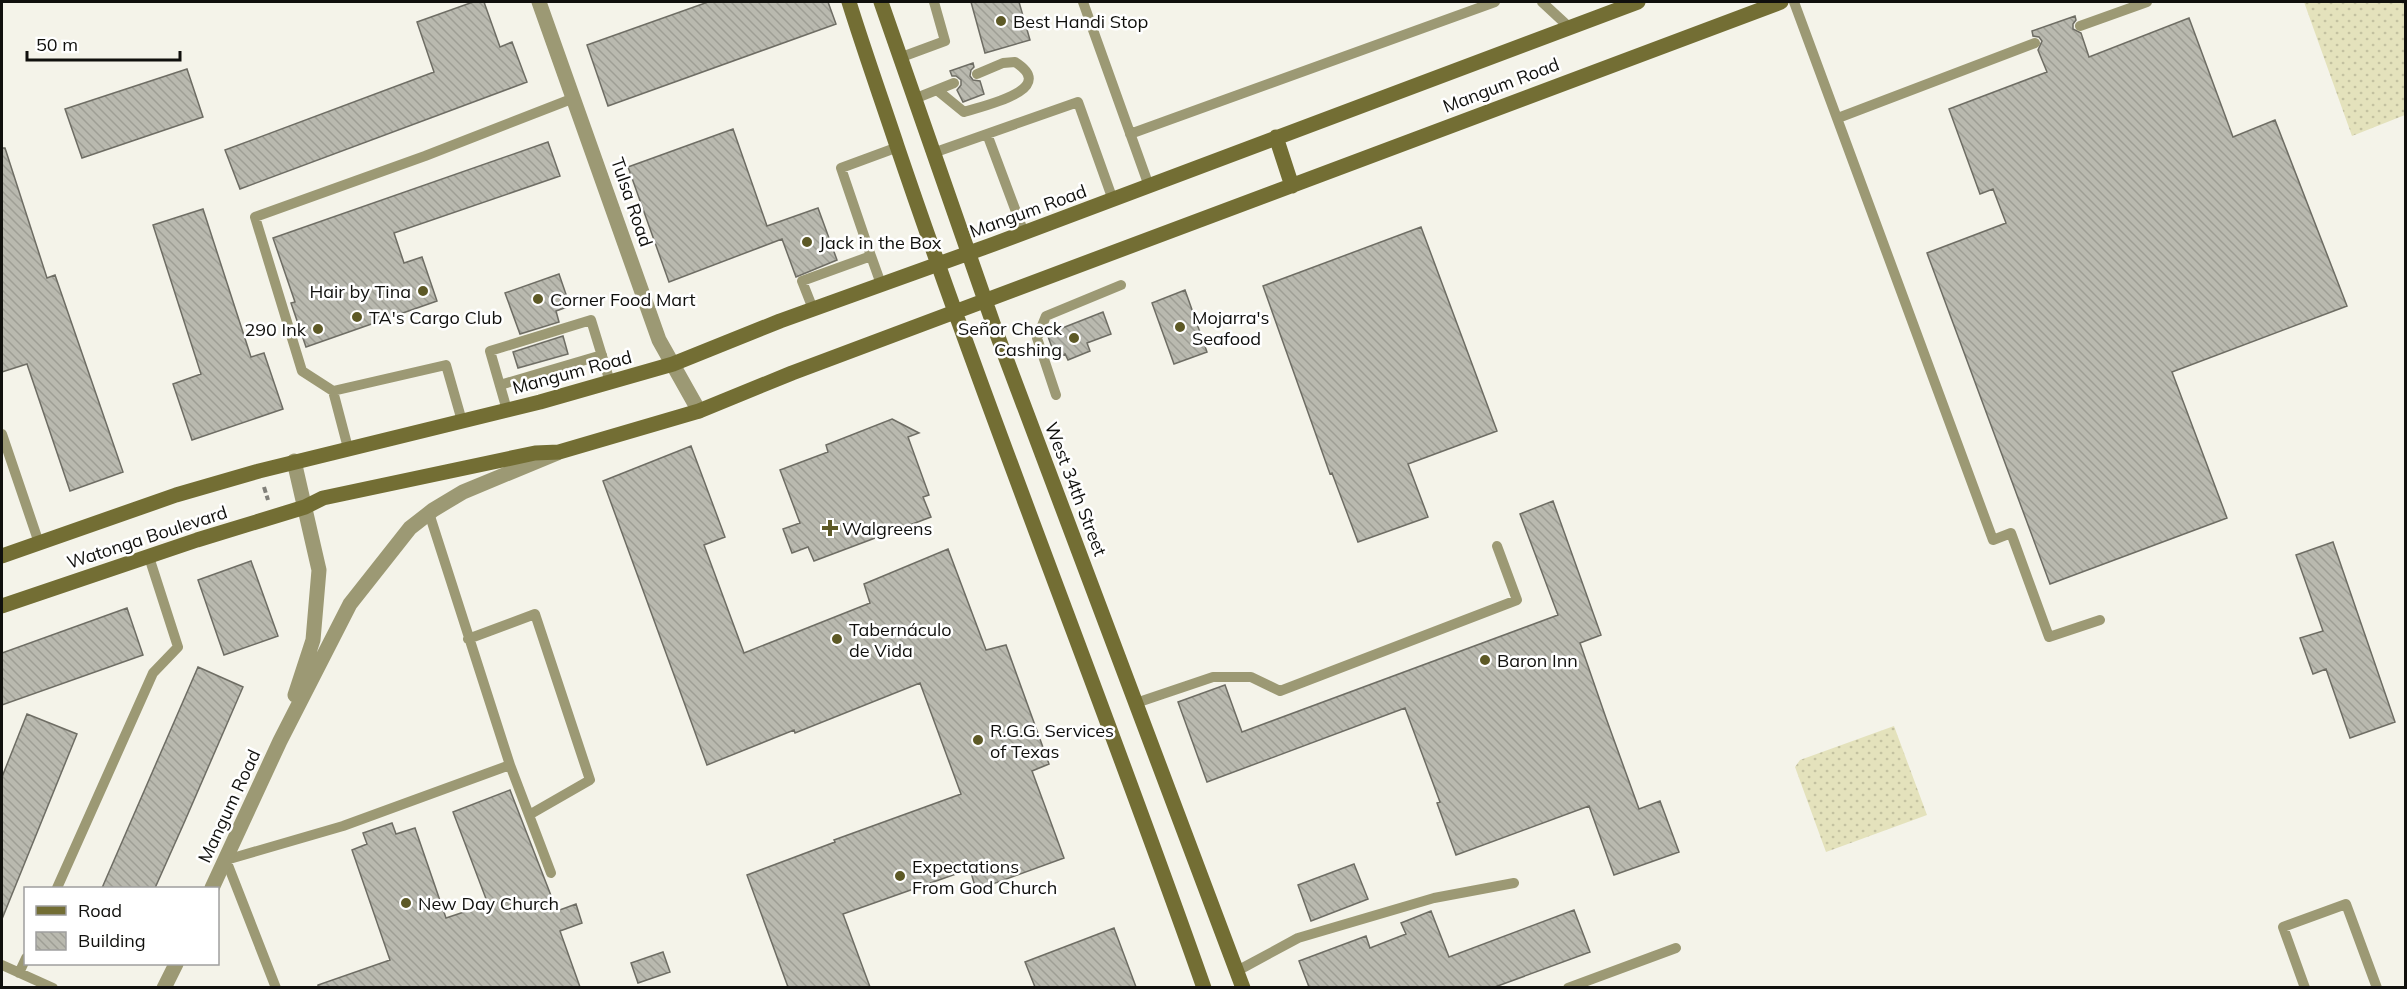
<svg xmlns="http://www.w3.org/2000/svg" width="2407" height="989" viewBox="0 0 2407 989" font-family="Mulish,sans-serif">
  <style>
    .grass { fill: url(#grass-dots) }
    .building { fill: url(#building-back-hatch); stroke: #6e6d64; stroke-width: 1.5 }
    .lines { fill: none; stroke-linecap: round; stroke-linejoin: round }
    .path { stroke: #807f79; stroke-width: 4; stroke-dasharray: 6 3; stroke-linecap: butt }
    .service { stroke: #9c9974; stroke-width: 10 }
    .minor { stroke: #9c9974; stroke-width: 15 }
    .tertiary { stroke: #9c9974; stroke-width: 15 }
    .secondary { stroke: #736e34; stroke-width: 15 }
    .poi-dot { fill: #5d5926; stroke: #fff; stroke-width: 2 }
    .labels { text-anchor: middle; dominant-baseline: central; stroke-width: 5; stroke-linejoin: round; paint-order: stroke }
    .poi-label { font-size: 18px; fill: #10100d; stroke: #fff; text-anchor: start }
    .street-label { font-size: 18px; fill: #10100d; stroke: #fff }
  </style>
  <defs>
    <pattern id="grass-dots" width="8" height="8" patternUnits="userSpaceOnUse" patternTransform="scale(1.5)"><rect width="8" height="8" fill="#e4e2bc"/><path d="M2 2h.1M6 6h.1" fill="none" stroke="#c3c1a0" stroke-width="1.8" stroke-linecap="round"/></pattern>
    <pattern id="building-back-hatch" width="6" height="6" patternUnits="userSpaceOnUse" patternTransform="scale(1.5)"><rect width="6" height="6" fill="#b9b9af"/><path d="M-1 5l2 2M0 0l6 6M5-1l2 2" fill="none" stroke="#9e9e95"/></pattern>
  </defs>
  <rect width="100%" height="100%" fill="#f4f3e9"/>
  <path class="grass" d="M2304,2h101v113l-53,21z
    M1894,726l33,89 -101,37 -31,-85 5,-7z"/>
  <path class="building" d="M473,2h11l16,45 12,-5 15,40 -287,107 -15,-39 209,-78 -17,-50z
    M708,2h120l8,22 -228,82 -21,-61z
    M971,2h48l11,38 -45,13z
    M2075,16l1,4 -3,4v5l8,4 8,24 100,-39 44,119 42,-17 72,186 -175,66 55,146 -177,66 -123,-331 79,-30 -13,-34 -13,5 -31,-85 98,-37 -9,-22 4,-9 -3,-4 -6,-1 -1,-5z
    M973,63l1,4 -3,3 -1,6 3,4 7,1 4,13 -21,8 -6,-12 4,-5v-5l-5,-4h-4l-2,-5z
    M187,69l16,48 -121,41 -17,-49z
    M733,129l34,97 51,-18 19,52 -41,17 -14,-38 -113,43 -41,-115z
    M548,142l12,34 -166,57 10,30 18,-6 15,44 -131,46 -15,-44 4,-1 -22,-64z
    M2,148h3l42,130 8,-3 68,197 -53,19 -43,-127 -25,8z
    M203,209l48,148 13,-4 19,56 -91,31 -19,-56 28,-10 -48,-149z
    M1421,227l76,204 -89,33 20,53 -70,25 -26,-69 -2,1 -67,-188z
    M559,274l11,32 -14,5 3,11 -39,12 -15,-41z
    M1185,290l22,62 -33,12 -22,-61z
    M1103,312l8,22 -24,9 3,8 -22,9 -3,-6 -9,4 -9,-24z
    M563,336l5,18 -50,14 -5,-16z
    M892,419l27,14 -11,4 21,58 -6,2 8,20 -117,44 -6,-14 -16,6 -9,-24 17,-6 -20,-53 48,-18 -2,-7z
    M691,446l34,91 -21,8 40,108 126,-50 -6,-19 84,-35 38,101 20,-5 43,119 -17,7 32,87 -88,32 -6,-21 -127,45 27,73h-82l-41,-112 88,-33 -1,-2 127,-46 -41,-111 -125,50 -1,-3 -87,35 -104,-284z
    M1553,501l48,134 -21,8 26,75 33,91 21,-8 19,51 -65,23 -25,-69 -133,49 -19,-52 3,-1 -35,-94 -198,74 -29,-80 47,-17 17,47 316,-117 -38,-101z
    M2333,542l62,180 -45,16 -24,-69 -13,5 -13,-36 23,-7 -27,-76z
    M251,561l27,75 -54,19 -26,-75z
    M127,608l16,47 -141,50v-52z
    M198,667l45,20 -59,136 -29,65h-53z
    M27,714l50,20 -75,185v-142z
    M510,790l47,121 19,-7 6,19 -22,8 20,56h-262v-2l72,-25 -38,-110 15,-6 -4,-11 29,-10 4,11 19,-6 31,90 42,-14 -35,-92z
    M1354,864l14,35 -57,22 -13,-36z
    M1574,910l16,42 -95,35h-186l-10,-26 67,-25 4,12 36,-14 -5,-11 30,-12 18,46z
    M1114,928l22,59h-101l-10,-25z
    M663,952l7,20 -32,11 -7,-20z"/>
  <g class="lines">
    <path class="path" d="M264,487l4,13"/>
    <path class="service" d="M1083,2l66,184
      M1542,2l27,25
      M1794,2l199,538 18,-7 38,104 51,-17
      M2080,26l67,-24
      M899,58l46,-17 -11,-39
      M937,90l27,22c18,-6 96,-22 51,-50l-12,1 -26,11
      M914,99l40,-16
      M1838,118l197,-75
      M987,134l37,99
      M1130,134l365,-132
      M933,153l145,-51 35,98
      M871,256l-30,-88 57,-21
      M813,309l-11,-28 69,-25 10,28
      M500,385l102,-30
      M333,391l-31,-20 -47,-154 170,-61 149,-58
      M1056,395l-19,-57 9,-22 75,-31
      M507,410l-17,-59 101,-31 19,62
      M2,434l37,109
      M348,448l-15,-57 113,-26 16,56
      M429,513l81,252 41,108
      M468,639l67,-25 55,166 -61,35
      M1136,703l77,-26h38l29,14 237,-91 -20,-54
      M57,888l96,-215 25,-26 -29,-90
      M2,965l51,23
      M1237,971l61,-33 136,-40 80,-15
      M19,973l7,-15
      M276,988l-50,-128 117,-34 167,-61
      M1568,988l108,-40
      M2305,988l-22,-61 63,-23 31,84"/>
    <path class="minor" d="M539,2l120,338 40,71"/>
    <path class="tertiary" d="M294,461l25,109 -6,70 -18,55
      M212,888l68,-147 70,-137 60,-76 23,-18 30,-18 94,-39
      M164,988l12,-24"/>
    <path class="secondary" d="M849,2c15,48 32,96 48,144 96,283 208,560 307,842
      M881,2l114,327 248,659
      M1276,137l16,49
      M2,556l174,-61 83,-24 281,-69 133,-38 107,-43 214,-77 644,-242
      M2,606l195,-66 108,-33 18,-9 212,-45 24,-1 140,-41 93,-38 989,-371"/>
  </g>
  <g class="poi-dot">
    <circle cx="1001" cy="21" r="6"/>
    <circle cx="807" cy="242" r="6"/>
    <circle cx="423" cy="291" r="6"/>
    <circle cx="538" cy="299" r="6"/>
    <circle cx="357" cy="317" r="6"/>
    <circle cx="1180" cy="327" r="6"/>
    <circle cx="318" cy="329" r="6"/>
    <circle cx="1074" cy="338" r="6"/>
    <path d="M827 519h6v6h6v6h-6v6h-6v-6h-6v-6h6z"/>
    <circle cx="837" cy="639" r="6"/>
    <circle cx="1485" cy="660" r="6"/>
    <circle cx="978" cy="740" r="6"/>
    <circle cx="900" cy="876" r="6"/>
    <circle cx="406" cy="903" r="6"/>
  </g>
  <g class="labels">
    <g class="poi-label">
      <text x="1013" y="21">Best Handi Stop</text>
      <text x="819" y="242">Jack in the Box</text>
      <text x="411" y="291" text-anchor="end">Hair by Tina</text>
      <text x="550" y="299">Corner Food Mart</text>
      <text x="369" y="317">TA's Cargo Club</text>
      <text x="1192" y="317">Mojarra's<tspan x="1192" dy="21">Seafood</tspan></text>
      <text x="1062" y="328" text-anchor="end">Señor Check<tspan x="1062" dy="21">Cashing</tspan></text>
      <text x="306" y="329" text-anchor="end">290 Ink</text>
      <text x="842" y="528">Walgreens</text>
      <text x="849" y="629">Tabernáculo<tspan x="849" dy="21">de Vida</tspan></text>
      <text x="1497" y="660">Baron Inn</text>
      <text x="990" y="730">R.G.G. Services<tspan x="990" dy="21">of Texas</tspan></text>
      <text x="912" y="866">Expectations<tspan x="912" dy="21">From God Church</tspan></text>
      <text x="418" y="903">New Day Church</text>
    </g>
    <g class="street-label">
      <text transform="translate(1501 85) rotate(-21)">Mangum Road</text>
      <text transform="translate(632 202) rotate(71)">Tulsa Road</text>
      <text transform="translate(1028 211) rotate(-20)">Mangum Road</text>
      <text transform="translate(572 372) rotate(-15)">Mangum Road</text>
      <text transform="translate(1076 489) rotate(69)">West 34th Street</text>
      <text transform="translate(147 537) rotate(-18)">Watonga Boulevard</text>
      <text transform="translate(229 806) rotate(-65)">Mangum Road</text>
    </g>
  </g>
  <rect width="2407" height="989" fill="none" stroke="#10100d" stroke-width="6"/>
  <rect x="24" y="887" width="195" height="78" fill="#ffffff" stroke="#9f9f9e" stroke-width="1.5"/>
  <rect x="36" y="906" width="30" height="9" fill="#736e34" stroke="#9f9f9e" stroke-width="1.5"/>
  <text x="78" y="917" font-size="18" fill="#10100d">Road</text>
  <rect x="36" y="932" width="30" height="18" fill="url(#building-back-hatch)" stroke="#9f9f9e" stroke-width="1.5"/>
  <text x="78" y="947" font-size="18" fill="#10100d">Building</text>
  <path d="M27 51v9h153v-9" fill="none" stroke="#10100d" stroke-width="3"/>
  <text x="36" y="51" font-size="18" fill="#10100d" stroke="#ffffff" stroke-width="4.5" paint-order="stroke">50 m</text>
</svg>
